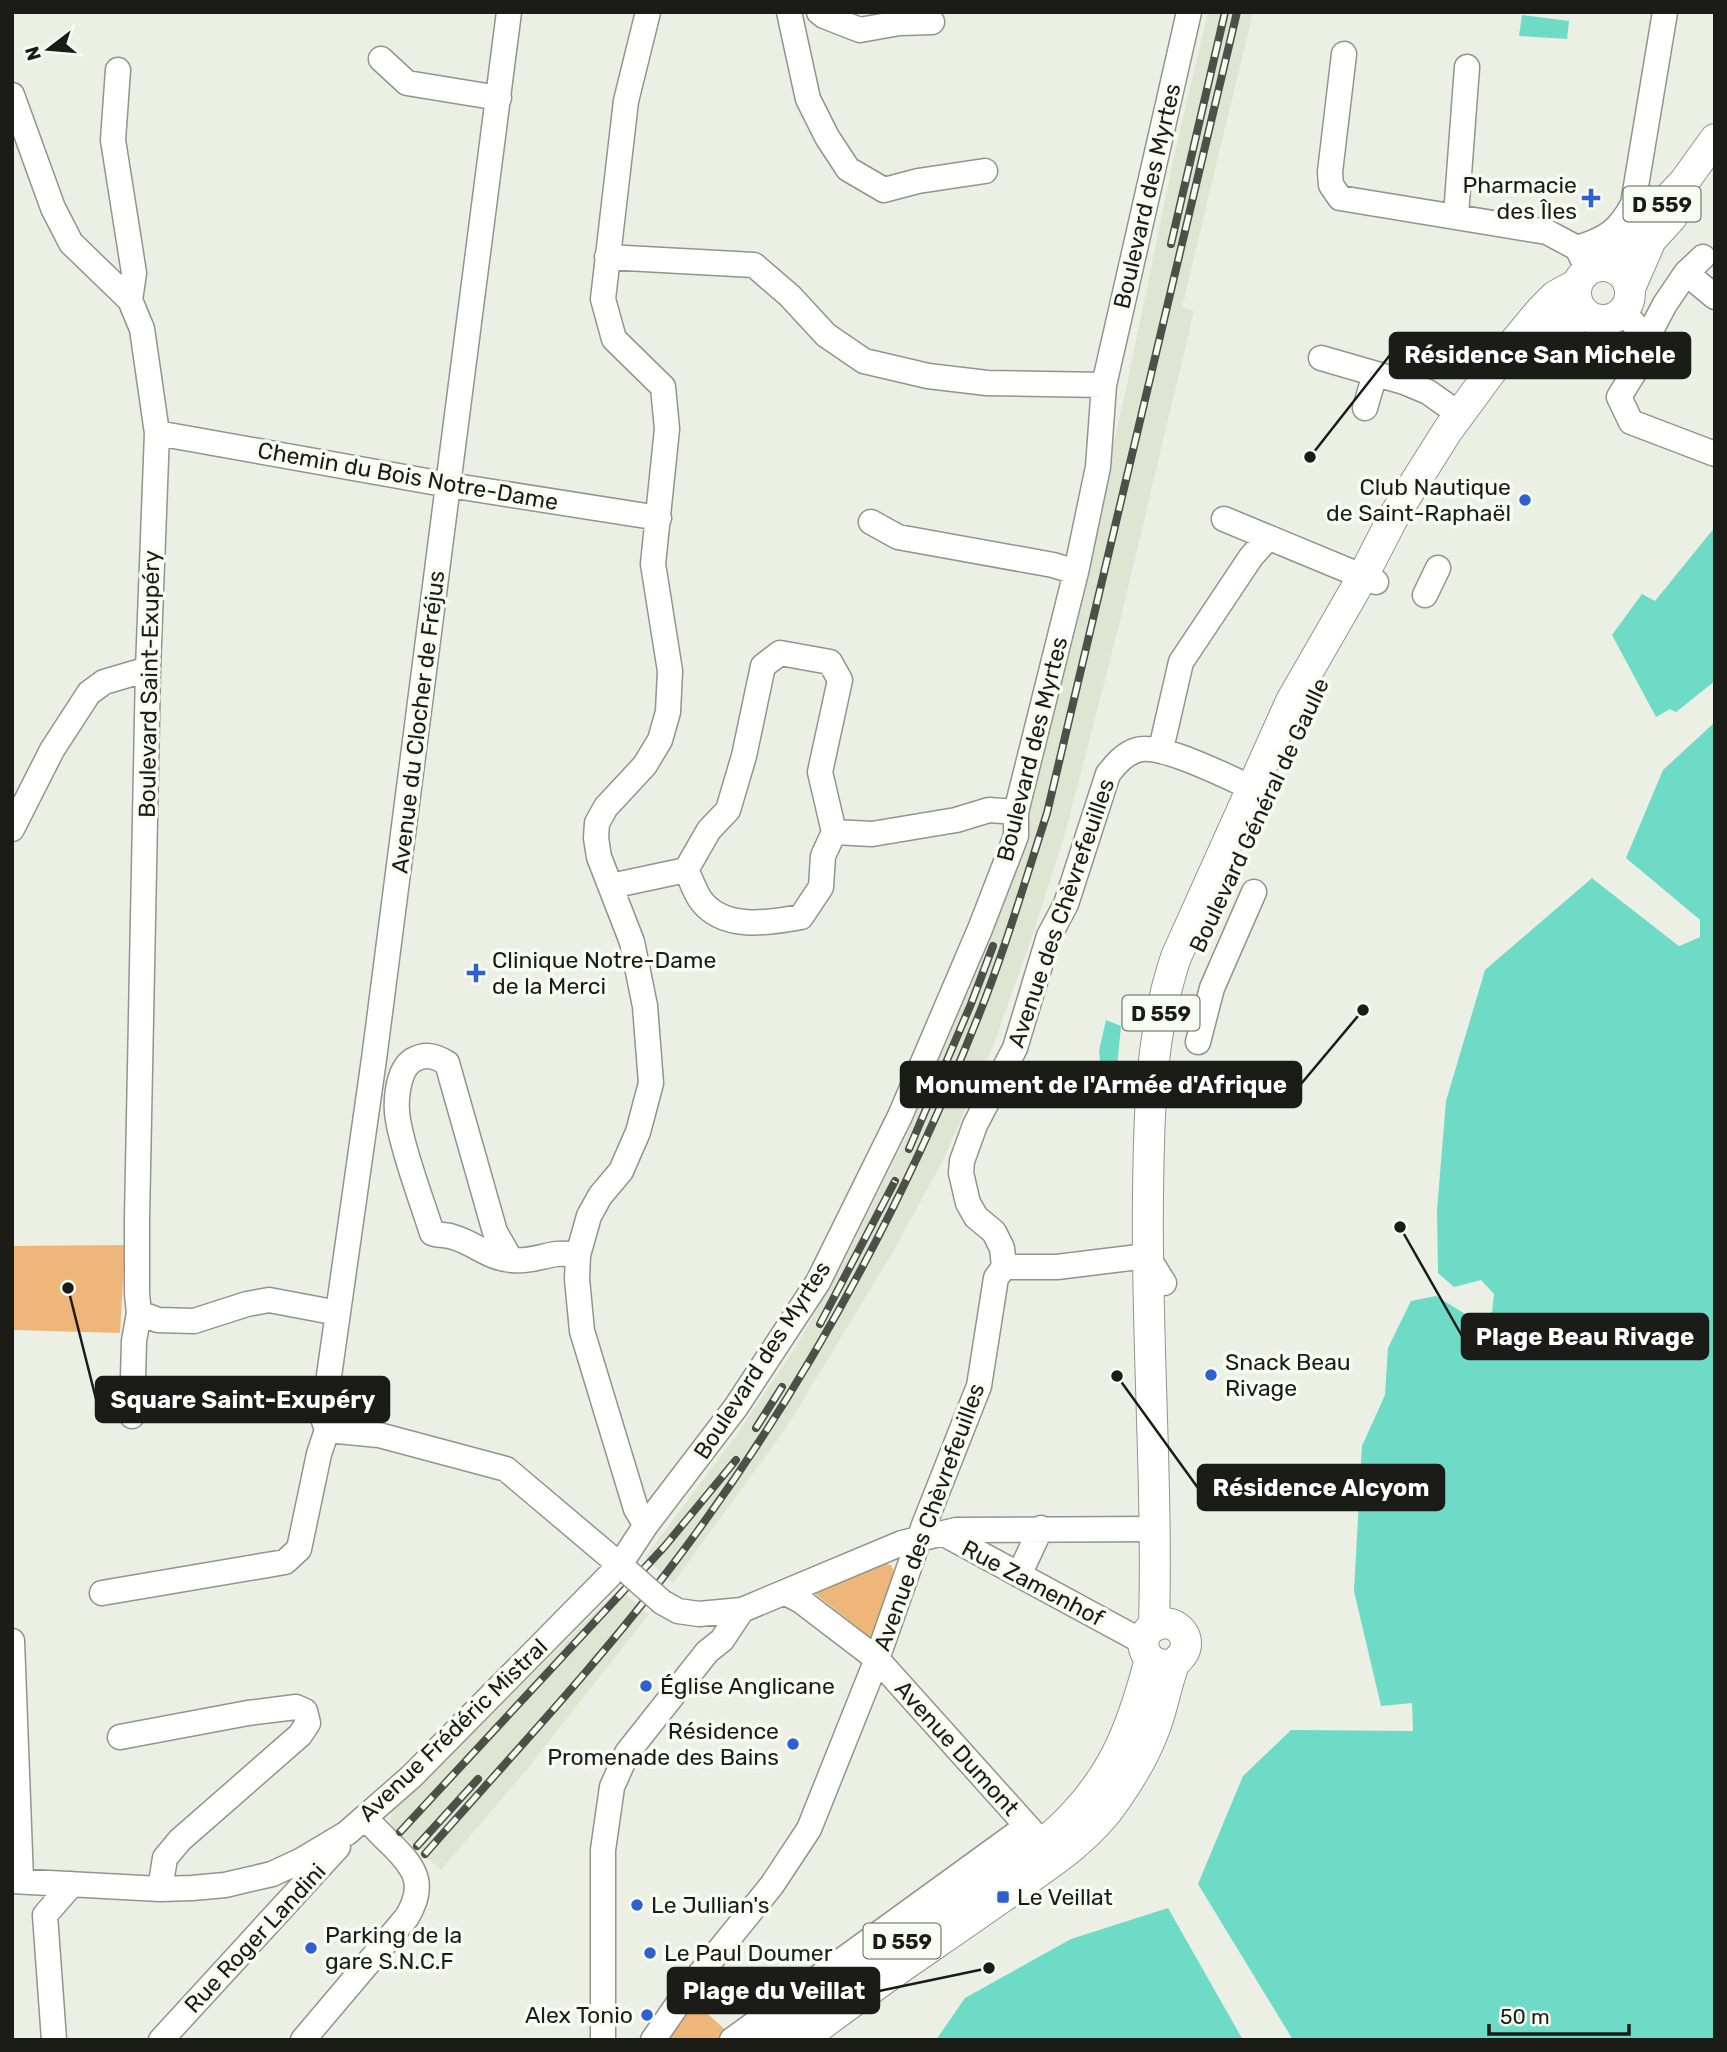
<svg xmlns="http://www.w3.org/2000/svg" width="1727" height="2052" viewBox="0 0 1727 2052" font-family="Rubik,sans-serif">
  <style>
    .built { fill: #dee5d2 }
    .green { fill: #efb67a }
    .water { fill: #6ddbc6 }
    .pier { fill: #ebefe4 }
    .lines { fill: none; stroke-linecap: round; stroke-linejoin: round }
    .minor-casing { stroke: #91958a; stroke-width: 27 }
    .major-casing { stroke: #91958a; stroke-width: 32 }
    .minor { stroke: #fff; stroke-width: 24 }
    .major { stroke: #fff; stroke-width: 30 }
    .rail-casing { stroke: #4d4f49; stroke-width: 8 }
    .rail { stroke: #f8fdf1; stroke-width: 5; stroke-dasharray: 16; stroke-linecap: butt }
    .minor-bridge-casing { stroke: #91958a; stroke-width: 27; stroke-linecap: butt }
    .minor-bridge { stroke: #fff; stroke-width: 24 }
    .poi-dot { fill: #305fcf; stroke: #f8fdf1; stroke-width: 2.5 }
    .labels { text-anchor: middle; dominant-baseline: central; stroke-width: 7; stroke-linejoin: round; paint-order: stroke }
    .shield { fill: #f8fdf1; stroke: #5d6059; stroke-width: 2 }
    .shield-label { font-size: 21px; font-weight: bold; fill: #1b1c18 }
    .poi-label { font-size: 23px; fill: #1b1c18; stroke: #f8fdf1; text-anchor: start }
    .street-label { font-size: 23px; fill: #1b1c18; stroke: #f8fdf1 }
    .leader { fill: none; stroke: #1b1c18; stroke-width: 2.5 }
    .callout-dot { fill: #1b1c18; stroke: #f8fdf1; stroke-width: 2.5 }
    .callout { fill: #1b1c18; stroke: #1b1c18; stroke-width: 2.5 }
    .callout-label { font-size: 24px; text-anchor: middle; font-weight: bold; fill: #fff }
  </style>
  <rect width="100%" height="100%" fill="#ebefe4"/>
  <path class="built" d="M1208,12h45l-71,295 12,4 -74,310 -55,213 -35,109 -39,108 -47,107 -50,92 -108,178 -113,155 -28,-26 90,-120 62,-92 56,-102 52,-104 48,-112 42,-115 58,-203 73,-320 49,-237z
    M619,1589l30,25 -122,155 -86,101 -51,-46 2,-13z"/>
  <path class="green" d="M125,1245l-5,88 -106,-3 -1,-84z
    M880,1563l11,2 5,10 -24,64 -64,-51z
    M689,1997l42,38 -10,5h-57z"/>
  <path class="water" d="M1522,15l47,6 -2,18 -48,-3z
    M1715,527v154l-39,31 -6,-3 -14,8 -44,-82 30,-41 13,7z
    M1715,722v1318h-422l-95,-156 45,-108 48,-46 122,1 -1,-28 -31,3 -27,-115 8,-145 23,-51 3,-47 23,-47 25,-5 39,24 17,-8 2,-18 -13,-14 -27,7 -16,-14 -1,-63 9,-109 39,-131 107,-92 87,68 21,-9v-17l-74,-62 37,-88z
    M1106,1020l15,6 -4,41 -16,1 -2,-17z
    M1168,1908l75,132h-307l29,-42 106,-59z"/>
  <path class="pier" d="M1623,856l77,64v17l-21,9 -87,-68 -2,-3h4l86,67 16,-8 1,-13 -73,-60z"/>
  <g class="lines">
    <defs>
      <path id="minor" d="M789,12l19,87 19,38 21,32 36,21 34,-9 67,-10
        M819,12l5,4 36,14 39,-7 33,-1
        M1344,54l-14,118 1,13 9,13 207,34 30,16 11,22
        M381,59l26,24 92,15
        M118,70l-5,70 21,133 -4,27
        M12,95l41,113 18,35 59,57 12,29 15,104 -9,236 -11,549v76l2,19 -5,28 -2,75
        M1456,215l11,-148
        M1577,248c29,-9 42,-17 56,-44l32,-192
        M607,257l147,8 36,31 36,39 38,26 64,15 59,7 117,2
        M1703,257l-17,16 -21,31 -18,34 -9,28 -19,31 12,25 84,32
        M1686,273l29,24
        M1623,312l24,26
        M1593,352l54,-14
        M1321,358l83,24 24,10 31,22
        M1365,408l10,-34
        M157,433l292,52 210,33
        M1224,519l152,63
        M871,522l27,15 155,28 23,7
        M1425,595l13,-27
        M1161,749l20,-87 70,-105 17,-19
        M12,829l40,-79 37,-57 15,-11 44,-13
        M686,870c5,9 8,20 14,29 22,32 69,24 101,18l20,-30 2,-31 11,-24
        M611,886l75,-16 23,-40 19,-20 16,-54 19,-90 17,-13 50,9 10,18 -20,92 14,60 38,2 84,-14 33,-10 27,2
        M1198,1042l14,-54 42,-96
        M511,1260l-16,-28 -48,-169c-12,-7 -21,-10 -34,-3 -16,10 -18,43 -15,60 6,35 23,78 34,113 7,3 14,1 21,4 22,6 36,22 60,23 15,2 29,-4 43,-6 8,-1 15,0 22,1
        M1004,1267h53l90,-11 17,27
        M139,1313l19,7 36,1 53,-17 22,-4 69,13
        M327,1430l-4,-12 51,-359 135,-1047
        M327,1430l52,5 127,34 122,103
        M646,1525l-10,-16 -54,-178 -5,-52 1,-24 11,-39 11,-20 21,-25 17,-39 13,-49 -6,-77 -13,-64 -33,-85 -3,-19 1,-15 9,-16 39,-42 15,-25 8,-28 2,-41 -17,-107 14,-135 -4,-42 -49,-48 -11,-40 23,-198 22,-89
        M944,1534l199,108
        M1019,1575l22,-47
        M102,1593l183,-31 14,-13 20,-95 8,-24
        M786,1593l15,8 76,58 176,196
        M662,1602l16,9 21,3 43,-4 160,-67 54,-13 199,-1
        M12,1641l9,239
        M120,1737l128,-24 48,-6 9,4 3,12 -8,12 -120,105 -15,18 -5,31
        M12,1881l148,8 32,-1 33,-3 47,-11 28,-13 47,-28 65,-57 207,-210 27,-41 90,-118 82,-125 82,-166 80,-187 36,-93v-24l60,-240 22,-105 6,-82 85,-373
        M54,2040l-9,-125 27,-31
        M161,2040l177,-193
        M303,2040l104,-123c19,-32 9,-48 -15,-72 -10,-9 -18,-19 -28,-27
        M603,2040v-190l9,-63 15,-34 80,-101 15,-12 20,-30
        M653,2040l38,-55 81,-100 37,-56 68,-170 47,-134 55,-139 17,-108 8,-11 -2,-19 -8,-16 -18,-15 -8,-14 -7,-30 1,-12 13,-36 40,-77 34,-112 17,-32 42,-130c8,-10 16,-20 29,-24 26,-8 99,32 127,43
        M732,2040l295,-214"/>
      <path id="major" d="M1605,265l79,-83 31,-43
        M1576 293a27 27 0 1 1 54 0a27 27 0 1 1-54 0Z
        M1630,288l21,-48 21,-23
        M1530,349c19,-23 28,-29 58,-33
        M1154,1626c4,-144 -8,-288 -6,-432 1,-80 2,-160 28,-237l115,-256 72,-125 32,-62 53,-84 53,-72 40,-48 14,-14 22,-12
        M763,2040l291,-206c57,-51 77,-102 96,-175
        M802,2040c64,-51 133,-95 199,-142 41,-29 88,-57 116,-100 14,-20 27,-42 36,-65 9,-21 12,-44 20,-66 3,-8 12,-11 13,-22 1,-15 -15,-26 -29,-20 -26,10 -12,48 18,38"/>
    </defs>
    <use href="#minor" class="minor-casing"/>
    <use href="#major" class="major-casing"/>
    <use href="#minor" class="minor"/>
    <use href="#major" class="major"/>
    <defs>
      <path id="rail" d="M1171,244l54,-232
        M909,1149l62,-145 22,-58
        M820,1324l75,-143
        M756,1428l26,-41
        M400,1832l265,-286 71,-86
        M417,1846l61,-67
        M425,1854c85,-97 174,-191 252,-295 125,-166 224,-349 301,-542 27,-67 47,-136 69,-204l190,-801"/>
    </defs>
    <use href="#rail" class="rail-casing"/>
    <use href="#rail" class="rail"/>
    <defs>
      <path id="minor-bridge" d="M628,1572l34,30"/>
    </defs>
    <use href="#minor-bridge" class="minor-bridge-casing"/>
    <use href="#minor-bridge" class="minor-bridge"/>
  </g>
  <g class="poi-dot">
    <path d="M1587.5 187.5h7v7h7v7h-7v7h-7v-7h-7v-7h7z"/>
    <circle cx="1525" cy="500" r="7"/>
    <path d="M472.5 962.5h7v7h7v7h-7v7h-7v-7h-7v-7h7z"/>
    <circle cx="1211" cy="1375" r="7"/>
    <circle cx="646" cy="1686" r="7"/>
    <circle cx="793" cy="1744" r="7"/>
    <rect x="996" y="1890" width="14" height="14" rx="3.5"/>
    <circle cx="637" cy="1905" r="7"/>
    <circle cx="311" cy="1948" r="7"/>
    <circle cx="650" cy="1953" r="7"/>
    <circle cx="647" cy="2015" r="7"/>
  </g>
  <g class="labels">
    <g class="shield">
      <rect x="1623.5" y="186.5" width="77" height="35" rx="5"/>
      <rect x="1122.5" y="995.5" width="77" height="35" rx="5"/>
      <rect x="863.5" y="1923.5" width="77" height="35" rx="5"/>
    </g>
    <g class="shield-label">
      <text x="1662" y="204">D 559</text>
      <text x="1161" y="1013">D 559</text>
      <text x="902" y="1941">D 559</text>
    </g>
    <g class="poi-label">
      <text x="1577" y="185" text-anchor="end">Pharmacie<tspan x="1577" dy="26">des Îles</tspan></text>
      <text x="1511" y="487" text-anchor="end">Club Nautique<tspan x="1511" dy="26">de Saint-Raphaël</tspan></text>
      <text x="492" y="960">Clinique Notre-Dame<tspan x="492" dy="26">de la Merci</tspan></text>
      <text x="1225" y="1362">Snack Beau<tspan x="1225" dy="26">Rivage</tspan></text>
      <text x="660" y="1686">Église Anglicane</text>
      <text x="779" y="1731" text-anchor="end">Résidence<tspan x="779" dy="26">Promenade des Bains</tspan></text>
      <text x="1017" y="1897">Le Veillat</text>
      <text x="651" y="1905">Le Jullian's</text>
      <text x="325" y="1935">Parking de la<tspan x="325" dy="26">gare S.N.C.F</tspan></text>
      <text x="664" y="1953">Le Paul Doumer</text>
      <text x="633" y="2015" text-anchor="end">Alex Tonio</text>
    </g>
    <g class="street-label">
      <text transform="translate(1147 196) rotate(-77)">Boulevard des Myrtes</text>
      <text transform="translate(408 476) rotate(10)">Chemin du Bois Notre-Dame</text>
      <text transform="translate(149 684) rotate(-89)">Boulevard Saint-Exupéry</text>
      <text transform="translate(418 722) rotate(-83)">Avenue du Clocher de Fréjus</text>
      <text transform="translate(1032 749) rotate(-76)">Boulevard des Myrtes</text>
      <text transform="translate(1259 815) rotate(-65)">Boulevard Général de Gaulle</text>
      <text transform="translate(1061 913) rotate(-71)">Avenue des Chèvrefeuilles</text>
      <text transform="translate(762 1360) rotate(-57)">Boulevard des Myrtes</text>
      <text transform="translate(929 1517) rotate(-70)">Avenue des Chèvrefeuilles</text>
      <text transform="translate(1033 1583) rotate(28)">Rue Zamenhof</text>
      <text transform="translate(453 1730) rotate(-44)">Avenue Frédéric Mistral</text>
      <text transform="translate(957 1748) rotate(48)">Avenue Dumont</text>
      <text transform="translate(255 1938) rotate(-47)">Rue Roger Landini</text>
    </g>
  </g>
  <path class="leader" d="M1310 457L1390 355M1363 1010L1301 1084M1400 1227L1462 1336M68 1288L96 1399M1117 1376L1198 1488M989 1968L879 1991"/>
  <g class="callout-dot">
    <circle cx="1310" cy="457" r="7"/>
    <circle cx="1363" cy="1010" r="7"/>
    <circle cx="1400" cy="1227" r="7"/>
    <circle cx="68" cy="1288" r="7"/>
    <circle cx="1117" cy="1376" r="7"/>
    <circle cx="989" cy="1968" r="7"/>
  </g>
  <g class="callout">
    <rect x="1390" y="333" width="300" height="45" rx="7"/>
    <rect x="901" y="1062" width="400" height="45" rx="7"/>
    <rect x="1462" y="1314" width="246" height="45" rx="7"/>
    <rect x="96" y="1377" width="293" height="45" rx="7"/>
    <rect x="1198" y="1465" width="246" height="45" rx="7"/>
    <rect x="668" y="1968" width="211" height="45" rx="7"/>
  </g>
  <g class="callout-label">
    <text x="1540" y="363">Résidence San Michele</text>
    <text x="1101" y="1093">Monument de l'Armée d'Afrique</text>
    <text x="1585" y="1345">Plage Beau Rivage</text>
    <text x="243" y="1408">Square Saint-Exupéry</text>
    <text x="1321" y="1496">Résidence Alcyom</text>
    <text x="774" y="1999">Plage du Veillat</text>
  </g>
  <rect width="1727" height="2052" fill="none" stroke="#1b1c18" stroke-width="28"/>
  <g transform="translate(49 49) rotate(254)" stroke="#f8fdf1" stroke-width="5" paint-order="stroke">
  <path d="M0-5L12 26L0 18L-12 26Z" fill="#1b1c18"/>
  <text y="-10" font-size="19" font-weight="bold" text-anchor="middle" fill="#1b1c18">N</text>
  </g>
  <path d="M1489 2024v10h140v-10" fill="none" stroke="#1b1c18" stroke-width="3.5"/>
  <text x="1500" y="2024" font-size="21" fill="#1b1c18" stroke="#f8fdf1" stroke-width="5" paint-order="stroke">50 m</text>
</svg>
